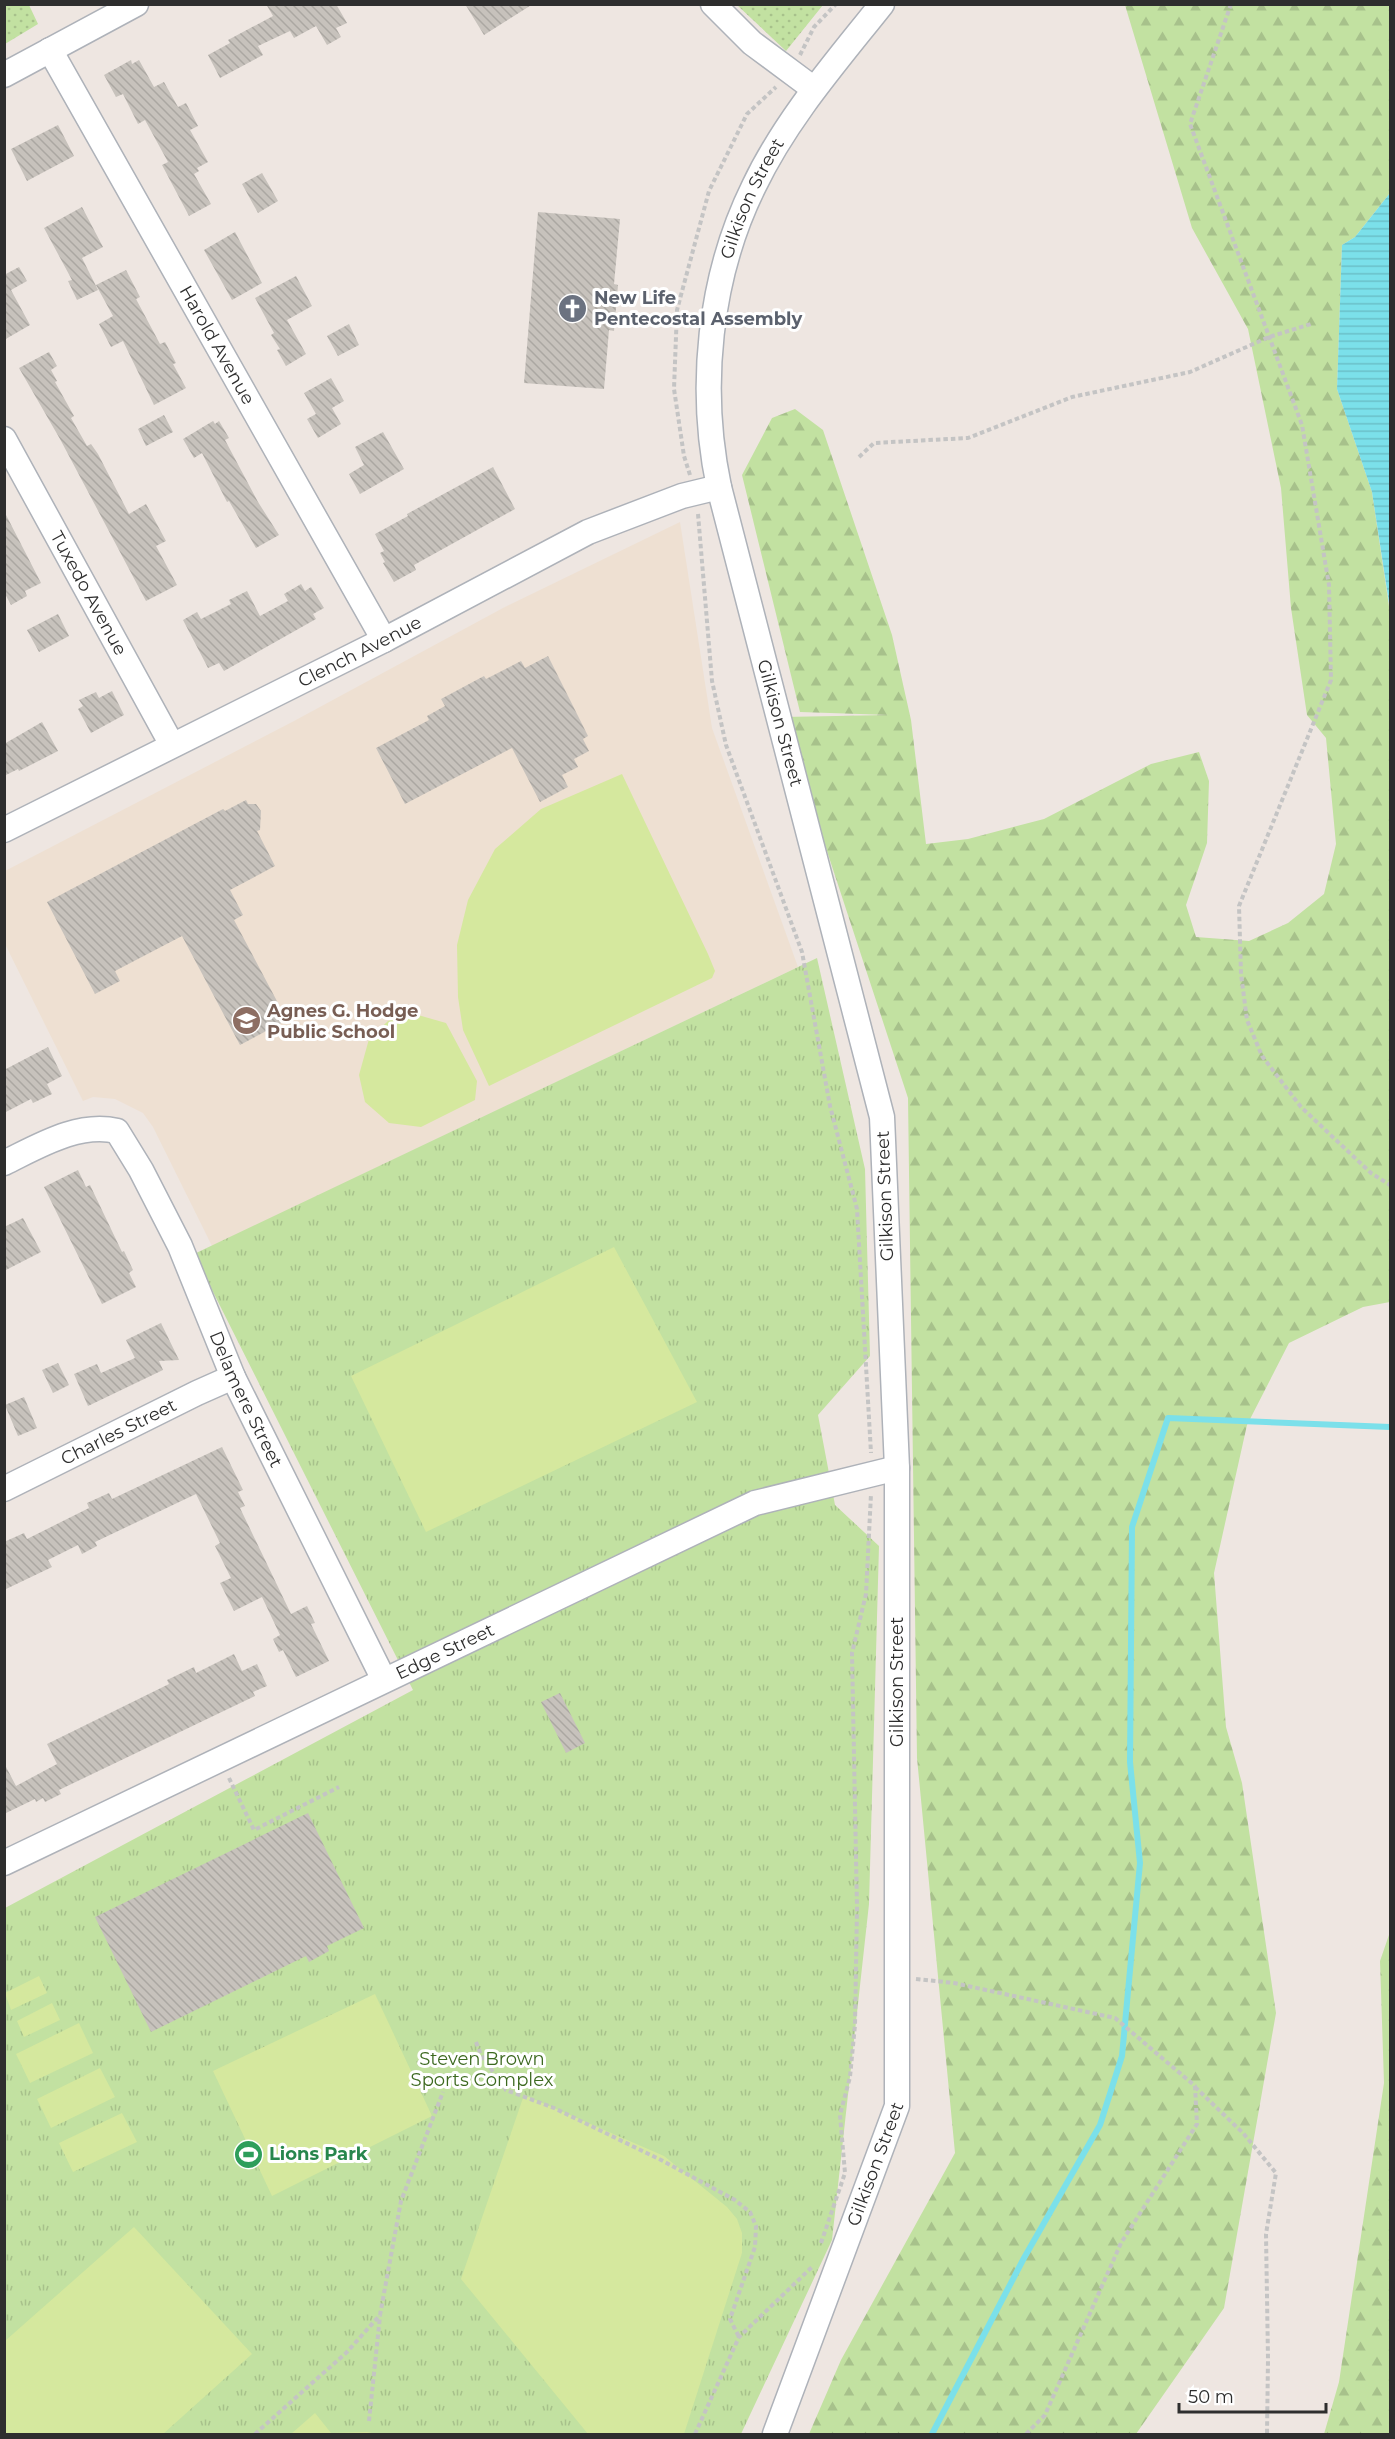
<svg xmlns="http://www.w3.org/2000/svg" width="1395" height="2439" viewBox="0 0 1395 2439" font-family="Montserrat,sans-serif">
  <style>
    .education { fill: #eee0d2 }
    .grass { fill: url(#grass-dots) }
    .forest { fill: url(#forest-firs) }
    .park { fill: url(#park-tufts) }
    .pitch { fill: #d5e89e }
    .water { fill: url(#water-rules) }
    .lines { fill: none; stroke-linecap: round; stroke-linejoin: round }
    .stream { stroke: #7be0ea; stroke-width: 6 }
    .building { fill: url(#building-back-hatch) }
    .minor-casing { stroke: #aeb2b9; stroke-width: 27 }
    .path { stroke: #c4c4c4; stroke-width: 4; stroke-dasharray: 4.5 3; stroke-linecap: butt }
    .minor { stroke: #fff; stroke-width: 24 }
    .labels { text-anchor: middle; dominant-baseline: central; stroke-width: 6; stroke-linejoin: round; paint-order: stroke }
    .street-label { font-size: 18px; fill: #2e2e2e; stroke: #fff }
    .worship-label { font-size: 18px; font-weight: bold; fill: #5b616d; stroke: #fff; text-anchor: start }
    .education-label { font-size: 18px; font-weight: bold; fill: #785e54; stroke: #fff; text-anchor: start }
    .park-label { font-size: 18px; fill: #3c691f; stroke: #fff }
    .leisure-label { font-size: 18px; font-weight: bold; fill: #27864d; stroke: #fff; text-anchor: start }
  </style>
  <defs>
    <pattern id="grass-dots" width="8" height="8" patternUnits="userSpaceOnUse" patternTransform="scale(1.5)"><rect width="8" height="8" fill="#c2e1a1"/><path d="M2 2h.1M6 6h.1" fill="none" stroke="#a7c18b" stroke-width="1.8" stroke-linecap="round"/></pattern>
    <pattern id="forest-firs" width="22" height="20" patternUnits="userSpaceOnUse" patternTransform="scale(1.5)"><rect width="22" height="20" fill="#c2e1a1"/><path d="M5 1l3.5 6h-7zM16 11l3.5 6h-7z" fill="#a7c18b"/></pattern>
    <pattern id="park-tufts" width="24" height="20" patternUnits="userSpaceOnUse" patternTransform="scale(1.5)"><rect width="24" height="20" fill="#c2e1a1"/><path d="M3 7l-1-3M5 7V3M7 7l1-3M15 17l-1-3M17 17v-4M19 17l1-3" fill="none" stroke="#a7c18b"/></pattern>
    <pattern id="water-rules" width="6" height="5" patternUnits="userSpaceOnUse" patternTransform="scale(1.5)"><rect width="6" height="5" fill="#7be0ea"/><path d="M0 2.5h6" fill="none" stroke="#6bc0c9"/></pattern>
    <pattern id="building-back-hatch" width="6" height="6" patternUnits="userSpaceOnUse" patternTransform="scale(1.5)"><rect width="6" height="6" fill="#c7c2bc"/><path d="M-1 5l2 2M0 0l6 6M5-1l2 2" fill="none" stroke="#aba7a2"/></pattern>
  </defs>
  <rect width="100%" height="100%" fill="#eee6e1"/>
  <path class="education" d="M680,522l32,206 86,239 -586,279 -59,-119 -10,-14 -28,-14 -22,-2 -10,4 -78,-157v-73l289,-150 209,-113z"/>
  <path class="grass" d="M5,4l24,1 9,19 -33,20z
    M737,5h86l-37,46z"/>
  <path class="forest" d="M1125,5h265v188l-35,44 -13,8 -5,144 35,103 18,121v689l-27,5 -74,36 -42,82 -33,148 12,154 16,56 34,230 -52,295 -88,126h-327l32,-74 114,-207 -38,-395 -9,-660 -125,-381 106,-2 -89,-3 -58,-237 30,-57 23,-9 28,21 69,205 19,85 15,124 42,-5 76,-20 107,-55 48,-12 10,29 -2,62 -21,62 10,32 53,4 39,-18 36,-29 12,-50 -10,-106 -19,-23 -16,-107 -10,-120 -33,-159 -56,-101z
    M1390,1932v502h-66l15,-52 45,-299 -4,-122z"/>
  <path class="park" d="M817,958l48,211 5,187 -52,59 17,90 44,41 -10,358 -37,336 -91,194h-736v-526l408,-218 -219,-436z"/>
  <path class="pitch" d="M622,774l86,180 7,17 -3,7 -223,108 -26,-56 -5,-33 -1,-52 11,-45 27,-51 46,-40z
    M418,1015l28,8 31,58 -2,19 -54,27 -32,-4 -24,-21 -6,-27 10,-36 19,-18z
    M614,1247l83,155 -271,130 -75,-156z
    M39,1976l8,17 -36,17 -6,-17z
    M375,1994l57,122 -160,80 -59,-125z
    M52,2003l8,17 -36,17 -7,-16z
    M79,2023l14,30 -63,30 -14,-29z
    M100,2068l15,29 -64,31 -14,-29z
    M524,2095l140,61 63,51 10,12 5,14v20l-58,181h-96l-127,-155z
    M122,2113l15,29 -64,30 -14,-29z
    M134,2227l118,127 -89,80h-158v-93z
    M315,2413l16,20 36,-1 10,2h-86z"/>
  <path class="water" d="M1390,193v417l-18,-118 -35,-103 5,-144 13,-8z"/>
  <g class="lines">
    <path class="stream" d="M932,2434l92,-176 76,-133 22,-69 18,-193 -10,-101 2,-235 36,-109 222,9"/>
  </g>
  <path class="building" d="M266,4h70l11,19 -11,5 5,9 -14,8 -11,-19 -22,12 -4,-7 -32,15 5,9 -43,23 -12,-23 22,-12 -2,-3 45,-24z
    M465,4h68l-49,31z
    M131,60l1,4 7,-4 15,27 10,-5 14,25 8,-4 12,23 -8,4 18,32 -11,6 2,3 -5,3 17,30 -22,12 -27,-51 6,-3 -23,-42 -7,4 -15,-30 -7,3 -12,-22z
    M58,125l16,31 -47,25 -16,-32z
    M262,173l16,28 -20,12 -16,-29z
    M82,207l21,40 -21,11 16,32 -21,10 -9,-19 4,-1 -28,-52z
    M538,212l82,7 -6,65 4,1 -4,46 -5,-1 -5,59 -80,-6z
    M235,232l27,51 -30,17 -28,-50z
    M19,267l8,14 -16,9 19,35 -26,15v-65z
    M126,270l14,27 -4,2 24,45 5,-2 11,21 -3,1 13,24 -32,17 -31,-64 -12,6 -12,-23 14,-8 -17,-31z
    M296,276l16,30 -25,14 19,34 -20,12 -9,-16 3,-1 -9,-14 3,-2 -19,-35z
    M349,324l10,21 -21,11 -11,-20z
    M49,352l8,14 -6,4 6,11 -2,1 19,34 -3,2 16,28 4,-2 7,10 31,60 17,-10 20,37 -10,5 21,39 -31,16 -86,-162 -41,-71z
    M331,378l13,23 -12,7 9,16 -23,14 -11,-19 9,-5 -12,-21z
    M164,415l9,17 -27,14 -8,-17z
    M213,421l2,3 4,-3 10,17 -4,2 33,62 21,33 -23,13 -27,-47 -2,1 -25,-49 -8,5 -11,-19z
    M383,432l21,37 -44,25 -11,-20 15,-9 -9,-18z
    M493,467l22,42 -101,56 2,5 -22,12 -11,-19 2,-1 -5,-9 4,-2 -9,-17 33,-18 -1,-2z
    M4,511l37,72 -16,8 2,5 -16,9 -7,-13z
    M301,584l4,7 6,-4 13,21 -11,6 3,5 -92,52 -5,-8 -11,5 -25,-48 14,-8 4,7 30,-15 -2,-4 18,-9 13,25 28,-15 -4,-7z
    M58,614l11,22 -30,16 -12,-22z
    M548,656l40,80 -5,3 6,12 -15,8 4,8 -16,8 6,12 -28,15 -28,-54 -107,56 -29,-56 53,-28 -2,-4 18,-10 -4,-7 43,-23 2,3 35,-18 4,7z
    M112,691l12,24 -33,18 -13,-24 5,-3 -4,-6 17,-8 3,6z
    M42,722l16,29 -39,20 -1,-2 -14,7v-32z
    M246,800l2,4h8l5,7 -1,19 -3,1 18,35 -45,24 13,25 -9,5 53,100 -47,25 -58,-109 -67,35 5,10 -25,13 -48,-92 176,-93 2,2z
    M48,1047l14,29 -15,8 5,10 -19,9 -2,-4 -27,14v-43z
    M78,1170l8,17 4,-2 32,67 2,-1 9,19 -4,3 7,14 -34,17 -58,-117z
    M23,1218l18,34 -37,19v-44z
    M161,1323l18,37 -20,1 4,9 -75,36 -14,-32 23,-10 4,9 34,-15 -9,-18z
    M58,1363l11,22 -16,8 -11,-23z
    M24,1397l13,31 -19,8 -13,-31z
    M222,1447l21,43 -5,2 7,14 -5,2 51,106 16,-8 8,17 -4,1 18,37 -33,16 -13,-27 -4,2 -6,-13 7,-4 -18,-38 -28,14 -14,-28 11,-5 -16,-32 5,-3 -24,-49 -101,48 2,4 -15,8 -4,-9 -30,15 4,7 -48,23v-48l20,-9 3,6 62,-31 -2,-5 22,-10 3,6z
    M234,1654l8,17 15,-7 10,22 -14,6 2,4 -196,94 2,4 -16,8 -2,-4 -7,4 -1,-3 -31,15v-51l12,23 41,-22 -10,-20 122,-60 -2,-4 27,-13 2,6z
    M560,1693l25,50 -19,10 -25,-51z
    M308,1813l56,115 -37,18 2,5 -20,11 -3,-6 -155,76 -56,-115z"/>
  <g class="lines">
    <defs>
      <g id="minor">
        <path d="M713,4l39,39 62,46"/>
        <path id="s1" d="M50,50l334,590"/>
        <path d="M4,75l132,-71"/>
        <path id="s2" d="M4,439l168,306"/>
        <path id="s3" d="M4,830l380,-190 204,-108 94,-36 37,-9"/>
        <path id="s4" d="M4,1163c35,-17 74,-41 113,-32l24,39 39,76 53,131 151,303"/>
        <path id="s5" d="M4,1489l193,-96 36,-16"/>
        <path id="s6" d="M4,1863l751,-360 142,-35"/>
        <path id="s7" d="M775,2434l122,-328v-638l-15,-351 -163,-630c-21,-99 -10,-210 35,-301 32,-67 82,-124 128,-182"/>
      </g>
    </defs>
    <use href="#minor" class="minor-casing"/>
    <path class="path" d="M1231,4l-41,120 112,301 27,160 2,95 -92,226 2,68 6,46 15,36 39,51 70,66 19,12
      M800,55l14,-28 22,-23
      M859,457l15,-14 94,-5 104,-41 118,-25 79,-35 42,-13
      M690,475l-6,-19 -10,-67 3,-79 32,-119 38,-77 29,-27
      M698,514l14,167 14,64 76,207 28,154 27,103 14,244
      M229,1778l25,52 85,-43
      M916,1979l38,4 161,35 80,68 2,38 -76,119 -76,172 -19,19
      M476,2042l5,13 25,35 48,18 107,52 74,40 15,12 6,14 -1,21 -25,72 9,18
      M1195,2087l48,46 33,40 -10,61 2,125 -1,75
      M821,2243l24,-70 -5,-58 10,-38 5,-52 2,-117 -5,-255 14,-59 5,-100
      M369,2421l11,-105
      M255,2434l92,-82 33,-37 21,-114 42,-109
      M695,2434l44,-97 73,-70"/>
    <use href="#minor" class="minor"/>
  </g>
  <defs>
    <symbol id="church-disc" viewBox="-11 -11 22 22"><circle r="9.5" fill="#6b7280" stroke="#fff"/><path d="M-1.2-6h2.4v3.5h3.3v2.4h-3.3V6h-2.4V-.1h-3.3v-2.4h3.3Z" fill="#fff"/></symbol>
    <symbol id="school-disc" viewBox="-11 -11 22 22"><circle r="9.5" fill="#8d6e63" stroke="#fff"/><path d="M0-5L7-2L0 1L-7-2ZM-4 1L0 2.5L4 1V4Q0 6-4 4Z" fill="#fff"/></symbol>
    <symbol id="stadium-disc" viewBox="-11 -11 22 22"><circle r="9.5" fill="#2e9e5b" stroke="#fff"/><path d="M0-5a6.5 5 0 1 0 0 10a6.5 5 0 1 0 0-10ZM-3.5-1.8h7v3.6h-7Z" fill="#fff"/></symbol>
  </defs>
  <g fill-rule="evenodd">
    <use href="#church-disc" x="556" y="292" width="33" height="33"/>
    <use href="#school-disc" x="230" y="1004" width="33" height="33"/>
    <use href="#stadium-disc" x="232" y="2138" width="33" height="33"/>
  </g>
  <g class="labels">
    <g class="street-label">
      <text stroke="none"><textPath href="#s7" startOffset="2286">Gilkison Street</textPath></text>
      <text stroke="none"><textPath href="#s1" startOffset="339">Harold Avenue</textPath></text>
      <text stroke="none"><textPath href="#s2" startOffset="176">Tuxedo Avenue</textPath></text>
      <text stroke="none"><textPath href="#s3" startOffset="398">Clench Avenue</textPath></text>
      <text transform="translate(780 723) rotate(75)">Gilkison Street</text>
      <text transform="translate(885 1196) rotate(-92)">Gilkison Street</text>
      <text stroke="none"><textPath href="#s4" startOffset="418">Delamere Street</textPath></text>
      <text stroke="none"><textPath href="#s5" startOffset="128">Charles Street</textPath></text>
      <text stroke="none"><textPath href="#s6" startOffset="489">Edge Street</textPath></text>
      <text transform="translate(897 1682) rotate(-90)">Gilkison Street</text>
      <text stroke="none"><textPath href="#s7" startOffset="288">Gilkison Street</textPath></text>
    </g>
    <g class="worship-label">
      <text x="594" y="298">New Life<tspan x="594" dy="21">Pentecostal Assembly</tspan></text>
    </g>
    <g class="education-label">
      <text x="267" y="1011">Agnes G. Hodge<tspan x="267" dy="21">Public School</tspan></text>
    </g>
    <g class="park-label">
      <text x="482" y="2059">Steven Brown<tspan x="482" dy="21">Sports Complex</tspan></text>
    </g>
    <g class="leisure-label">
      <text x="269" y="2154">Lions Park</text>
    </g>
  </g>
  <rect width="1395" height="2439" fill="none" stroke="#2e2e2e" stroke-width="12"/>
  <path d="M1179 2403v9h147v-9" fill="none" stroke="#2e2e2e" stroke-width="3"/>
  <text x="1188" y="2403" font-size="18" fill="#2e2e2e" stroke="#ffffff" stroke-width="4.5" paint-order="stroke">50 m</text>
</svg>
